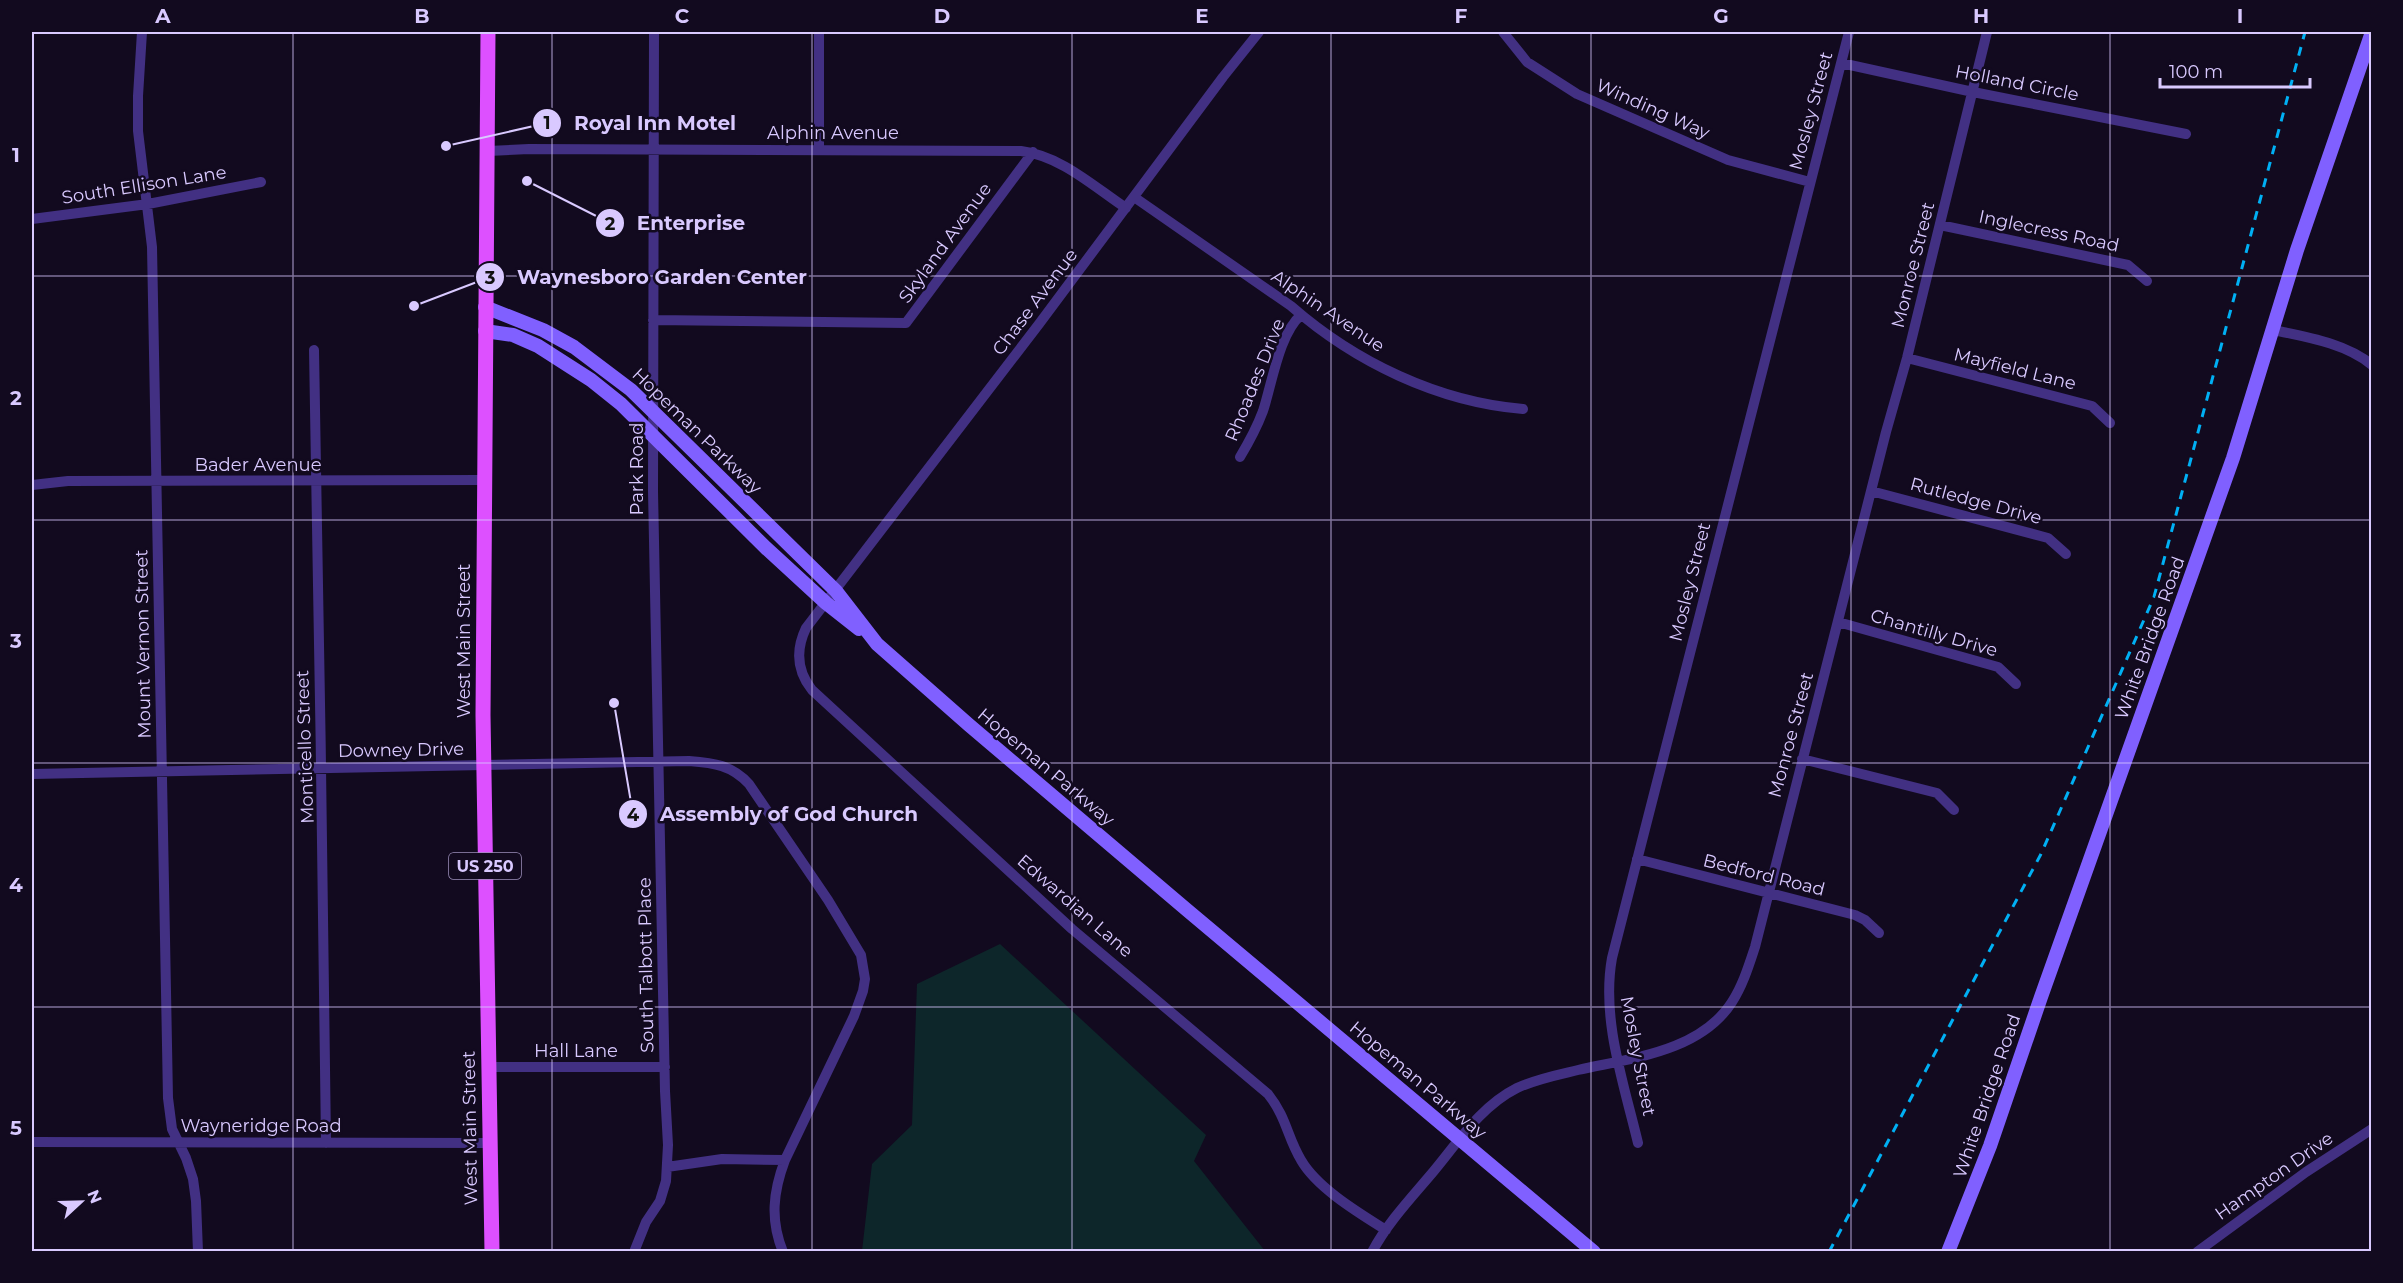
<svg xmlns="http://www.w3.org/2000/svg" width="2403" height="1283" viewBox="0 0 2403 1283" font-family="Montserrat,sans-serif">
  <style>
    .green { fill: #0d262a }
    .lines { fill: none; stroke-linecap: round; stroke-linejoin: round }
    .street { stroke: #423083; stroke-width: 10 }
    .secondary { stroke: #8060ff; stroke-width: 14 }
    .primary { stroke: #dd50ff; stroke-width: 15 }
    .rail { stroke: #00b0f4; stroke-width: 3; stroke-dasharray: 9 8; stroke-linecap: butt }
    .grid { fill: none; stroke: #d9c9ff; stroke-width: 1.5; stroke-opacity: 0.55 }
    .labels { text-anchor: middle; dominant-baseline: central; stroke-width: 5; stroke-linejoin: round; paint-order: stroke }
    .shield { fill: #120a1f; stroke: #9d90bc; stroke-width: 1.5 }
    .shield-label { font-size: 16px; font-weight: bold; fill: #d9c9ff }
    .street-label { font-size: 18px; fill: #d9c9ff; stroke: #120a1f }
    .leader { fill: none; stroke: #d9c9ff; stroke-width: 2 }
    .callout-dot { fill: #d9c9ff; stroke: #120a1f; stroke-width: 2 }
    .mark-label { font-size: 18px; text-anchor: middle; font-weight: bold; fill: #111 }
    .callout-label { font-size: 20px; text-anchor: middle; font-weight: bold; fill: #d9c9ff; stroke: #120a1f; stroke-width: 5; stroke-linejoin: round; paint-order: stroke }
    .neatline { fill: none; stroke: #d9c9ff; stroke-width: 2 }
    .grid-label { font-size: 20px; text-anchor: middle; font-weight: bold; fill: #d9c9ff }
  </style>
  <rect width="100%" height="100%" fill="#120a1f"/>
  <path class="green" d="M1000,944l206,191 -12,26 71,90h-403l10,-87 40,-39 5,-141z"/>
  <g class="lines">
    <path class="street" d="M142,32l-4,64v35l14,116 16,851 4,31 14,29 7,21 3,22 2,51
      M819,32v118
      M1259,32l-36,45 -184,247 -233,304c-11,23 -9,43 6,62l260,239 196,165c19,24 19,43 33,66 16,28 58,53 85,70
      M1503,32l24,30 50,32 151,66 82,22
      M1841,63l132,29 213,42
      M488,151l41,-2 492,2c40,5 72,35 105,57
      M1134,197l157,109c64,56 147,96 232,103
      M32,219l116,-15 113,-22
      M1940,225l188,40 19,16
      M653,320l253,3 127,-171
      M2273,330c33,7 72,13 99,35
      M314,350c4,264 10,529 12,793
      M1907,358l185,48 18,17
      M1240,457c9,-15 17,-30 23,-46 9,-27 16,-77 38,-96
      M32,485l36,-4 416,-1
      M1871,491l177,47 18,16
      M1838,622l160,45 18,17
      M1802,759l135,34 17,17
      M32,774l657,-13c25,2 43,4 60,23l79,116 33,55 4,24 -2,12 -9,25 -69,144c-12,32 -15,60 -2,92
      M1637,859l218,56 10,5 14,13
      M488,1067h177
      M32,1142l458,1
      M1638,1143c-14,-59 -37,-124 -26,-185l237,-926
      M667,1167l55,-8 63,1
      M634,1252l12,-30 14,-21 6,-20 2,-36 -3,-54 -12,-600 1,-459
      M1372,1252c16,-30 40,-55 61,-80 25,-30 48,-66 84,-84 19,-9 40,-13 61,-18 53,-12 122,-18 154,-68 11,-17 17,-37 23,-55l131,-515 21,-74 80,-326
      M2197,1252l109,-80 66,-43"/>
    <path class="secondary" d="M485,307l58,23 31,17 57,43 205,201 41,53 92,81 218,185 407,342
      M485,331l28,4 25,11 53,34 30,24 145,144 60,55 33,26
      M1948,1252l42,-106 51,-149 192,-539 64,-208 75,-218"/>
    <path class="primary" d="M488,32l-5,683 9,537"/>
    <path class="rail" d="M1829,1252l212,-398 113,-257 151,-565"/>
  </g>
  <path class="grid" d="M293,32v1220M552,32v1220M812,32v1220M1072,32v1220M1331,32v1220M1591,32v1220M1851,32v1220M2110,32v1220M32,276h2340M32,520h2340M32,763h2340M32,1007h2340"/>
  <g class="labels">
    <rect class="shield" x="449" y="853" width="72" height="26" rx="4.5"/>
    <g class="shield-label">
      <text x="485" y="866">US 250</text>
    </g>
    <g class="street-label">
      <text transform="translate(2017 83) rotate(11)">Holland Circle</text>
      <text transform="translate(1653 109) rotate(24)">Winding Way</text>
      <text transform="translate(1811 111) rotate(-75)">Mosley Street</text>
      <text x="833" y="133">Alphin Avenue</text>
      <text transform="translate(144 185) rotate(-9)">South Ellison Lane</text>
      <text transform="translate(2049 231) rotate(12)">Inglecress Road</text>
      <text transform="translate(945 243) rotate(-54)">Skyland Avenue</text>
      <text transform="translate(1913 265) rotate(-76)">Monroe Street</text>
      <text transform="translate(1035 302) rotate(-53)">Chase Avenue</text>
      <text transform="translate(1328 311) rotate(34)">Alphin Avenue</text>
      <text transform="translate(2015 369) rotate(14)">Mayfield Lane</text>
      <text transform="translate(1255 380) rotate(-68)">Rhoades Drive</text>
      <text transform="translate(697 431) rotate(44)">Hopeman Parkway</text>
      <text x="258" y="465">Bader Avenue</text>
      <text transform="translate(637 469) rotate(-90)">Park Road</text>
      <text transform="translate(1976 501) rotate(15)">Rutledge Drive</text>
      <text transform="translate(1690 582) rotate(-76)">Mosley Street</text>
      <text transform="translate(1934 633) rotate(16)">Chantilly Drive</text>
      <text transform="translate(2150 638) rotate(-70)">White Bridge Road</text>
      <text transform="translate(464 641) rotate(-90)">West Main Street</text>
      <text transform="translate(143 644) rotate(-91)">Mount Vernon Street</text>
      <text transform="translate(1791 735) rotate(-75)">Monroe Street</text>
      <text transform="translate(305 747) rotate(-92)">Monticello Street</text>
      <text transform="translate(401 750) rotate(-1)">Downey Drive</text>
      <text transform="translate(1046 767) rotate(40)">Hopeman Parkway</text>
      <text transform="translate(1764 875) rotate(14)">Bedford Road</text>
      <text transform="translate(1075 906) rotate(41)">Edwardian Lane</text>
      <text transform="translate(646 965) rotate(-91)">South Talbott Place</text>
      <text x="576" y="1051">Hall Lane</text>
      <text transform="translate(1638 1056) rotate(79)">Mosley Street</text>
      <text transform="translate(1418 1080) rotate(40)">Hopeman Parkway</text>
      <text transform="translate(1987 1096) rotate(-71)">White Bridge Road</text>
      <text x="261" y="1126">Wayneridge Road</text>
      <text transform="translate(470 1128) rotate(-91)">West Main Street</text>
      <text transform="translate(2274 1176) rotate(-35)">Hampton Drive</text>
    </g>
  </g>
  <path class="leader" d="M446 146L547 123M527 181L610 223M414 306L490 277M614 703L633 814"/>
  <g class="callout-dot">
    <circle cx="446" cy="146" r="6"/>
    <circle cx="527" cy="181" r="6"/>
    <circle cx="414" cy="306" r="6"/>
    <circle cx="614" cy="703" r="6"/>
    <circle cx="547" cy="123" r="15"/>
    <circle cx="610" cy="223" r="15"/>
    <circle cx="490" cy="277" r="15"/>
    <circle cx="633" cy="814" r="15"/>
  </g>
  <g class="mark-label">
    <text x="547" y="129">1</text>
    <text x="610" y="230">2</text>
    <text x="490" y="284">3</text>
    <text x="633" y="821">4</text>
  </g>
  <g class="callout-label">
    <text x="655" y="130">Royal Inn Motel</text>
    <text x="691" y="230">Enterprise</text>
    <text x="662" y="284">Waynesboro Garden Center</text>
    <text x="789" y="821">Assembly of God Church</text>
  </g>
  <rect width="2403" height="1283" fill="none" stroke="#120a1f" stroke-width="66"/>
  <g transform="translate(81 1202) rotate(68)" stroke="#120a1f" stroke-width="4.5" paint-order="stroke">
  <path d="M0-4.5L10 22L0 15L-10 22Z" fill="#d9c9ff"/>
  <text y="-9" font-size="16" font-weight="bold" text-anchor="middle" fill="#d9c9ff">N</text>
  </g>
  <path d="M2160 78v9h150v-9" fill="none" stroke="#d9c9ff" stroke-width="3"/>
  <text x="2169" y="78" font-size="18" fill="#d9c9ff" stroke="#120a1f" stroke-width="4.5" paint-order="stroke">100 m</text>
  <rect x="33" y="33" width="2337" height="1217" class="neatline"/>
  <g class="grid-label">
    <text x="163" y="23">A</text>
    <text x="422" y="23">B</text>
    <text x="682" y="23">C</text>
    <text x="942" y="23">D</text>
    <text x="1202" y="23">E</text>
    <text x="1461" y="23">F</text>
    <text x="1721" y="23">G</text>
    <text x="1981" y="23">H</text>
    <text x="2240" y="23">I</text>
    <text x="16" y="162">1</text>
    <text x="16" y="405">2</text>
    <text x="16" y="648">3</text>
    <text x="16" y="892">4</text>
    <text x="16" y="1135">5</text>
  </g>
</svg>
